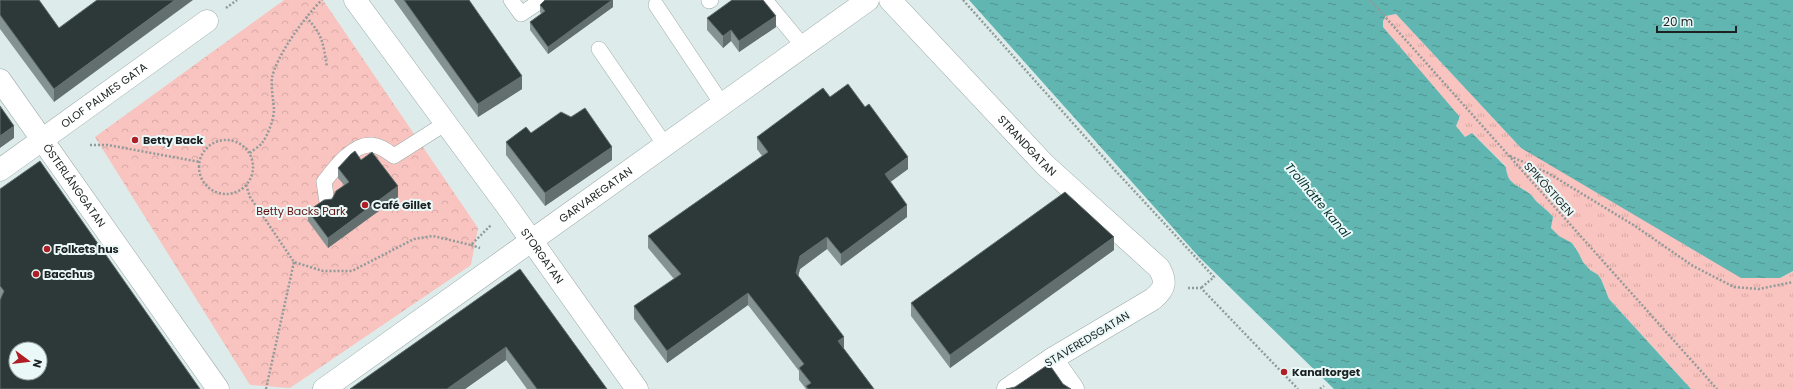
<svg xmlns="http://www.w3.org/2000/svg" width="1793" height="389" viewBox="0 0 1793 389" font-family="Poppins,sans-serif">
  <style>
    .grass { fill: url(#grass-tufts) }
    .park { fill: url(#park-crowns) }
    .water { fill: url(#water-ripples) }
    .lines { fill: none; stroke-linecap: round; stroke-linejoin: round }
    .service-casing { stroke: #9baaa9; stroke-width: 16 }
    .minor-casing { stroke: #9baaa9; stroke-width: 23 }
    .path { stroke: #909b9a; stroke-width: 2.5; stroke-dasharray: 2 2; stroke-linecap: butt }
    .service { stroke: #fff; stroke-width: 15 }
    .minor { stroke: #fff; stroke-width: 22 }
    .wall { fill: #859292 }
    .shaded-wall { fill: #626f6e }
    .building { fill: #2d3938; stroke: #626f6e; fill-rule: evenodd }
    .poi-dot { fill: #b01e25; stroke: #eaf9f8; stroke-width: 1.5 }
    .labels { text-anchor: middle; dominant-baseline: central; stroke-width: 4; stroke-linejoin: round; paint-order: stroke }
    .street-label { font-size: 11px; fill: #1c2121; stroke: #eaf9f8 }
    .poi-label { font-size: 11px; font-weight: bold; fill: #1c2121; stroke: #eaf9f8; text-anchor: start }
    .park-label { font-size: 11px; fill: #621213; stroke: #eaf9f8 }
    .water-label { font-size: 12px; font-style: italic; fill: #05312f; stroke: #eaf9f8 }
  </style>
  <defs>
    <pattern id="grass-tufts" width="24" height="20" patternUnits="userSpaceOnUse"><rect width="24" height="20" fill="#f9c4bf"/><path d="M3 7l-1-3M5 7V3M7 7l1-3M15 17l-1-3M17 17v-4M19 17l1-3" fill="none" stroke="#d5a8a4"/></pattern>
    <pattern id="park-crowns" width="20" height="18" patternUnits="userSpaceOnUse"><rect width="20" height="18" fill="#f9c4bf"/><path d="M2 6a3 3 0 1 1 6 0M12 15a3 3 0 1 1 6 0" fill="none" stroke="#d5a8a4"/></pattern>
    <pattern id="water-ripples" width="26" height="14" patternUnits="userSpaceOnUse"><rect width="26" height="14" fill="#61b6b2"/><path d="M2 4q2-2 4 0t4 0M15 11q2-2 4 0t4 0" fill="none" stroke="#4f9490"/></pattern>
  </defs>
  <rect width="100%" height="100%" fill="#ddeceb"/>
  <path class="grass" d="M1396,14l125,134 259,130 13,-7v118h-102l-82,-90 -8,-20 -4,-5 -7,-4 -7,-8 -5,-10 -6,-9 -14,-7 -7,-8 2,-11c-5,-7 -11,-10 -17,-16 -2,-2 -3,-5 -6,-7 -11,-9 -23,-9 -24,-28l-33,-32 -8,3 -9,-11 3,-7 -76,-92v-6l3,-5z"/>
  <path class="park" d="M284,0h39l155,228 -7,37 -181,123 -40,-3 -155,-248z"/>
  <path class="water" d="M969,0h824v271l-13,7h-39l-220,-130 -125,-134 -10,2 -3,5v6l76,89v3l-3,7 9,11 7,-4 34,34c1,18 13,18 24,27 3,2 4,5 6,7 6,6 12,9 17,16l-2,11 8,8 13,7 6,9 5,10 7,8 7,4 4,5 8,20 82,90h-357l-135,-132z"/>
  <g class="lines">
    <defs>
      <path id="service" d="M511,0l10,14 21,-14
        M765,0l38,46
        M709,1l2,-1
        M656,5l66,99
        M599,49l66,96
        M327,202l-3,-20c10,-13 29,-39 48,-37 9,1 15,6 22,11l52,-33"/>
      <g id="minor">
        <path id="s1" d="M355,0l154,209 128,180"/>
        <path id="s2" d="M890,0l155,165 114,103c8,14 6,21 -6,31l-101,60 -44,30"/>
        <path id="s3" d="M0,80l218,309"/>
        <path id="s4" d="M0,170l207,-149"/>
        <path d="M1052,359l21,30"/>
        <path id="s5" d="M324,389l544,-389"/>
      </g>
    </defs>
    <use href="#service" class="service-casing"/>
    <use href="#minor" class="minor-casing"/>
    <path class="path" d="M963,0l149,167 102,110 -13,11
      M1370,0l347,389
      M226,8l11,-8
      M306,17c17,18 17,26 21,50
      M199 167a27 27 0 1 1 54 0a27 27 0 1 1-54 0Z
      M90,145h18l92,17
      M250,153c3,-3 9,-6 12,-10 6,-8 12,-24 12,-34 -1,-11 -3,-21 -2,-31 4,-22 34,-63 50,-78
      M1510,156l38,17 87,53 58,40 41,21 25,2 34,-7
      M246,185l4,12 44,65 29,9h29l62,-32 19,-3 38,9 20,-20
      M471,245l9,3
      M1188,288h13l97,101
      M266,389l28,-127
      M1320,389l4,-3"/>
    <use href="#service" class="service"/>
    <use href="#minor" class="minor"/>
  </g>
  <path class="wall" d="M0,0l59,28 -5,74 -54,-73z
    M394,0h75l53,89 -44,28z
    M613,0v7l-65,47 -18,-24v-8l11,-8 -1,-2v-7z
    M707,18l69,9 -37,25 -8,-11 -8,7 -16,-18z
    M830,97l78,72 -18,13 17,35 -66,49 -14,-17 -27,20 -2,7 46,73 30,40h-68l-7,-9v-9l-51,-66 -81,58 -33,-44v-13l40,-27 -26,-31v-12l114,-80 -5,-7v-12z
    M531,133l81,27 -67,46 -39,-51v-13z
    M361,160l37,37 -70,51 -20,-27v-10l24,-12 12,-14 -6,-7v-10z
    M0,189l200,200 -199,-90 -1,-1z
    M1114,250l-164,118 -39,-52v-13z
    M520,269l87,120h-80l-21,-29 -41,29h-115z"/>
  <path class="shaded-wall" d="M175,0h18l-139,102v-13z
    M612,0h1v7l-65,47v-7z
    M776,16v11l-37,25v-11z
    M731,30v11l-8,7v-12z
    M522,76v13l-44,28v-13z
    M14,126v12l-14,10v-12z
    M612,147v13l-67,46v-13z
    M908,157v12l-23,17v-12z
    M398,186v11l-70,51v-10z
    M907,205v12l-66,49v-12z
    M827,237v12l-27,20 -4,16v-12l4,-17z
    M1114,237v13l-164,118v-13z
    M748,293v12l-81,58v-12z
    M844,337v12l-6,-8z
    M506,347v13l-41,29h-18z"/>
  <path class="building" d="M0,0h39l20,28 38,-28h78l-121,89 -54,-74z
    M404,0h65l53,76 -44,28z
    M545,0h67l-64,47 -18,-25 15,-11 -5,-6z
    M732,0h31l13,16 -37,25 -8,-11 -8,6 -16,-18z
    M848,84l17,23 4,-3 39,53 -23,17 22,31 -66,49 -14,-17 -27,19 -4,17 48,64 -6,4 36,48h-66l-2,-3 5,-3 -12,-15 5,-4 -56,-71 -81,58 -33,-45 47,-32 -33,-38 120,-84 -11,-15 66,-49 7,9z
    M0,106l14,20 -14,10z
    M585,108l27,39 -67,46 -39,-51 20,-15 5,6 30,-21 10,5z
    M355,151l6,9 11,-8 26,34 -70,52 -20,-27 16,-11 8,-1 4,-8 13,-9 -11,-14 13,-14z
    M40,161l160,228h-200v-89l4,-9 -4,-5v-97zM16,349h24v24h-24z
    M1065,192l49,45 -164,118 -39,-52z
    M520,269l87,120h-70l-31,-42 -59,42h-97z
    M1049,364l14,20 8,5h-65l9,-2z"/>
  <g class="poi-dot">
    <circle cx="135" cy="140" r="4"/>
    <circle cx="365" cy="205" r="4"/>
    <circle cx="47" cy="249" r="4"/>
    <circle cx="36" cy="274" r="4"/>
    <circle cx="1284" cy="372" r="4"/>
  </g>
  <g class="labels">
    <g class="street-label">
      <text stroke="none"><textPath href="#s4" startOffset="128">OLOF PALMES GATA</textPath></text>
      <text stroke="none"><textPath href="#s2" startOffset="200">STRANDGATAN</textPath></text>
      <text stroke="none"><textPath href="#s3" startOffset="129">ÖSTERLÅNGGATAN</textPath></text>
      <text transform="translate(1549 189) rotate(48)">SPIKÖSTIGEN</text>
      <text stroke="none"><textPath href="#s5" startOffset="334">GARVAREGATAN</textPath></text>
      <text stroke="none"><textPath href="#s1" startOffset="317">STORGATAN</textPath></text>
      <text transform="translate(1087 339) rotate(-31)">STAVEREDSGATAN</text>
    </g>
    <g class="poi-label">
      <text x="143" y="140">Betty Back</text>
      <text x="373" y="205">Café Gillet</text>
      <text x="55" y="249">Folkets hus</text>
      <text x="44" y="274">Bacchus</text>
      <text x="1292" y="372">Kanaltorget</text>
    </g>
    <g class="park-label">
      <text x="301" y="211">Betty Backs Park</text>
    </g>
    <g class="water-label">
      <text transform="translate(1318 200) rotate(50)">Trollhätte kanal</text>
    </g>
  </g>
  <g transform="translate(28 361) rotate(105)"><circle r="19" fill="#eaf9f8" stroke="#98a3a2"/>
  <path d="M0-3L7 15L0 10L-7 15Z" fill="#b01e25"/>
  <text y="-6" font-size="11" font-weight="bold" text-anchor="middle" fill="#1c2121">N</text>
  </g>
  <path d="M1657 26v6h79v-6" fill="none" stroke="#1c2121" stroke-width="2"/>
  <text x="1663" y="26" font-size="12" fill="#1c2121" stroke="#eaf9f8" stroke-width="3" paint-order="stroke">20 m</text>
</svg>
